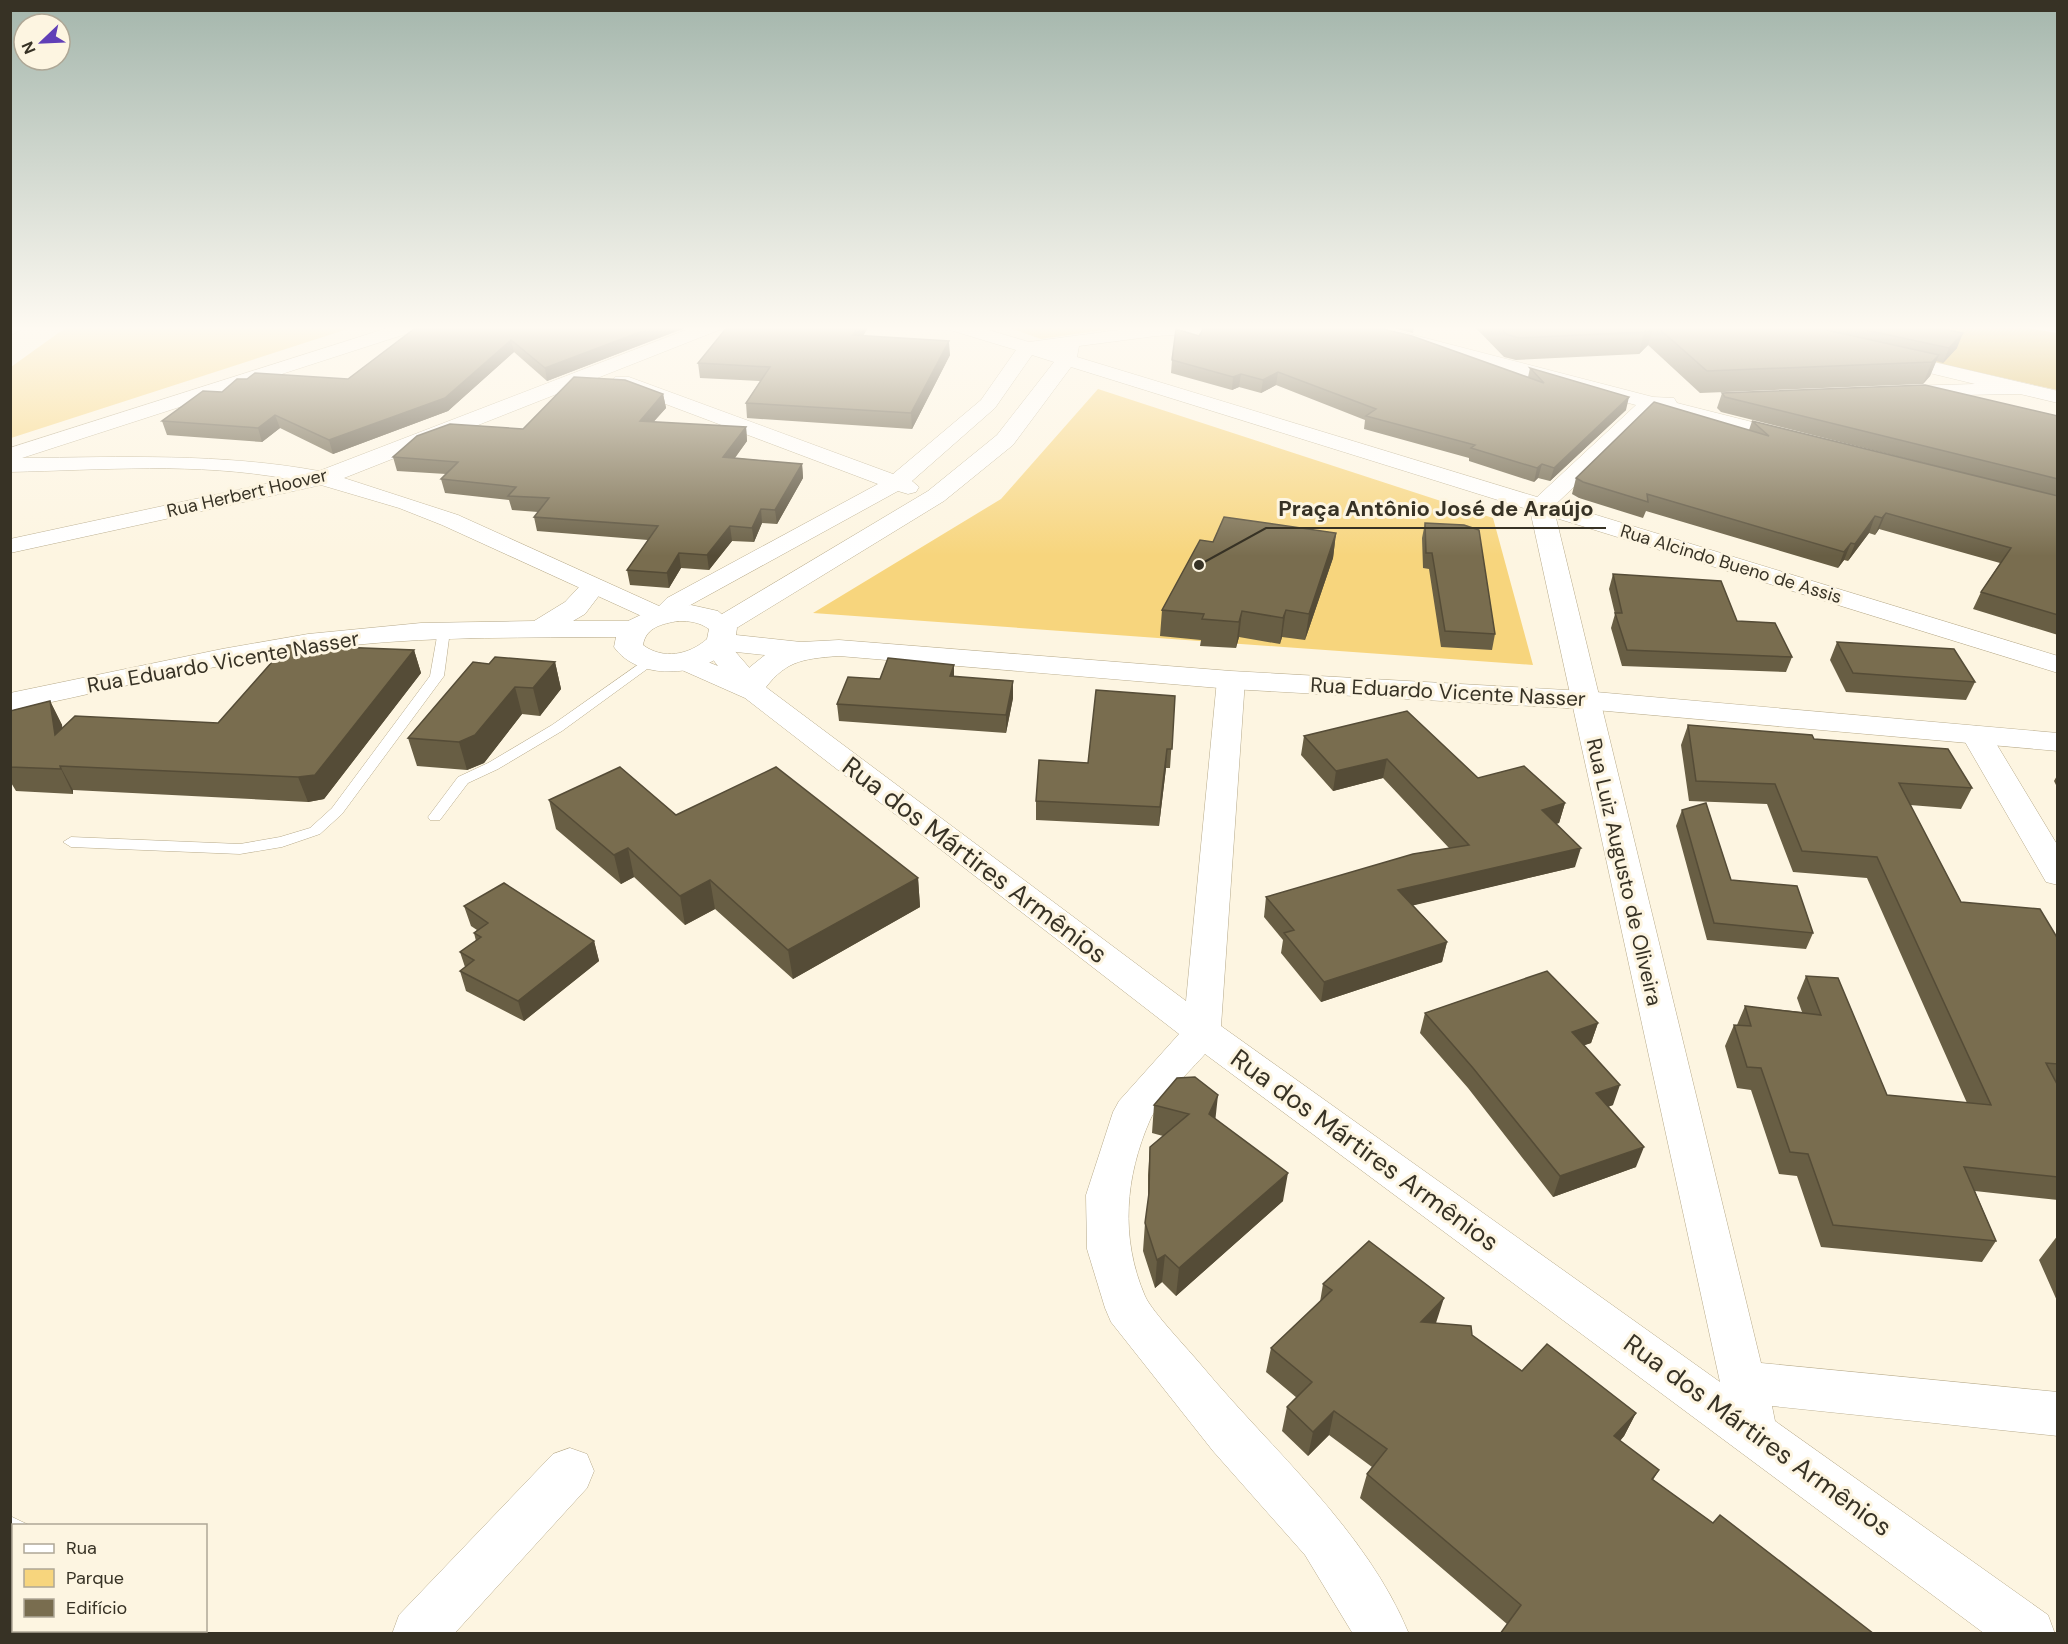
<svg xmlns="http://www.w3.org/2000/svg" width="2068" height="1644" viewBox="0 0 2068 1644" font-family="'DM Sans',sans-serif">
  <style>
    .green { fill: #f7d57d }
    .forest { fill: #d1ac45 }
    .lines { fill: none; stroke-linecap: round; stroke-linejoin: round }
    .service-casing { stroke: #b7aa8a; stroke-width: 1 }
    .minor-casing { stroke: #b7aa8a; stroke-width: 1 }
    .tertiary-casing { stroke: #b7aa8a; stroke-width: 1 }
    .service { fill: #fff; fill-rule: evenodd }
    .minor { fill: #fff; fill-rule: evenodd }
    .tertiary { fill: #fff; fill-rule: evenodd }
    .wall { fill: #685e44 }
    .shaded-wall { fill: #554c37 }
    .building { fill: #796d4f; stroke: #554c37; stroke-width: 1.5 }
    .labels { text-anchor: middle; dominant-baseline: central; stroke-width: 6; stroke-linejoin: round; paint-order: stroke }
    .far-street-label { font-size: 18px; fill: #373225; stroke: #fdf5e1 }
    .street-label { font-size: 21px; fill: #373225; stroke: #fdf5e1 }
    .near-street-label { font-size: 26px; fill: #373225; stroke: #fdf5e1 }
    .leader { fill: none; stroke: #373225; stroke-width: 2 }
    .callout-dot { fill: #373225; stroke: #fdf5e1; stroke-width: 2 }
    .callout-label { font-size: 22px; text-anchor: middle; font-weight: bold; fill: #373225; stroke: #fdf5e1; stroke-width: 6; stroke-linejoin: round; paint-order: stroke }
  </style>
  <rect width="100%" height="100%" fill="#fdf5e1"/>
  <path class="green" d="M68,326h289l-346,112v-71z
    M1004,326h128l-91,13z
    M1098,389l395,129 40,147 -720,-52 188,-114z"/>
  <path class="forest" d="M1772,326h244l41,7v57z"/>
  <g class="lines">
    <defs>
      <path id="service" d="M444,627l6,4 -6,45 -102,138 -22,20 -38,13 -42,7 -169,-7 -8,-5 8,-5 169,7 40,-7 30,-9 22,-20 98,-132 8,-45z
        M649,657l5,1 2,3 -2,3 -92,67 -64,38 -30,14 -28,37h-10l-2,-3 30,-40 30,-14 64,-38z"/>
      <path id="minor" d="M10,326h17l-17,10z
        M394,326h26l-2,4 -396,128c100,-1 199,-5 297,13l377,-145h25l-2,4 -375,148 114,37 201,91 8,-8 211,-114 -263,-99 -3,-4 3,-4h14l264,97 88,-74 35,-50 -66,-20 -2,-4h27l54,16 119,-16h89l-2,4 -7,2 -72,4 -77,10 -2,11 460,140 99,-92 -241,-63 -2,-4 2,-4 7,-2 251,65 21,1 3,5 123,31 3,5 -3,5 -8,1 -137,-35 -98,93 501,153v17l-502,-155 205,845 297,29v44l-286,-30 3,15 273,194 7,19h-70l-780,-580c-14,16 -47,48 -55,66 -25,57 -30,118 -5,176 7,16 44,54 57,70 70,84 165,165 207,268h-56l-48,-79 -92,-104 -102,-129 -6,-14 -18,-59 -1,-54 27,-83 6,-11 60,-67 -434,-336 -70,-31 -4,-6 4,-6 10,-2 33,13 -15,-19 3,-6 10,-2 10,2 41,47 419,313 31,-321 4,-6 10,-2 10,2 4,6 -24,346 499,356 -190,-872 -459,-143 -58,78 -69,56 -214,131 -9,2 -9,-2 -4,-6 4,-6 216,-129 69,-56 57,-73 -22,-7 -37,53 -83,73 7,6 -3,5 -8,2 -10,-3 -213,117 -10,12 -16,4 -217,-99 -43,-17 -78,-23 -311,68v-14l278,-60c-91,-17 -186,-9 -278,-7v-24z
        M1891,352l167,39v12l-38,-9 -122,2 -3,-4 3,-4 7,-2 70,-2 -91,-22 -3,-4 3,-4z
        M1976,726l10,3 5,6 67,111v39l-12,-3 -85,-147 5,-6z
        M570,1448l17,6 7,17 -7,17 -133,146h-62l7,-19 154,-161z
        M10,1516l21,10h-17v43l-4,-1z
        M97,1630h54l1,4h-54z"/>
      <path id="tertiary" d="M588,585l9,2 4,6 -16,21 -12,7h55l23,-11 40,-5 27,6 19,17 -1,7 65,7 38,-2 392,31 353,20 474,42v18l-474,-42 -353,-20 -392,-33c-39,3 -55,5 -78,38l-10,3 -10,-3 -5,-6 14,-21 15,-12 -38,-4c-28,26 -89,30 -113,-4l2,-10c-88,1 -175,-1 -263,8 -115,13 -229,42 -343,66v-18l212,-44 86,-15 113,-11 113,-2 31,-19 14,-15zM678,621c12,0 21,1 31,8l-2,10c-18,16 -44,21 -64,6 3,-18 19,-21 35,-24z"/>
    </defs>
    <use href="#service" class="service-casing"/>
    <use href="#minor" class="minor-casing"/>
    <use href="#tertiary" class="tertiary-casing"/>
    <use href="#service" class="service"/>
    <use href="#minor" class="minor"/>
    <use href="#tertiary" class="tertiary"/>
  </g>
  <path class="wall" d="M418,326h272l-143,55 -33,-29 -66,59 -115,43 -53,-26 -18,14 -95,-7 -5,-14 60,-29 126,-13z
    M728,326h141l-6,10 87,19 -38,74 -165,-11 -1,-15 14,-22 -60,-3 -2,-15z
    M1385,326h29l-1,7z
    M1474,326h454l29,22 -14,15 -7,-2 -6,15 -7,8 -223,9 -52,-48 -9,9 -123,6 -12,-3z
    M1199,336l329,41 2,-9 96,42 -76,71 -12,-3 -4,4 -65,-21v-3l-105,-29 1,-9 -89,-35 -15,8 -22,-6 -7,3 -61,-17 1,-13z
    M1722,393l336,23v219l-85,-26 8,-17 19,-29 -121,-34 -4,6 -6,-2 -21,28 -4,-1 -6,8 -192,-57 -3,7 -64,-20 -7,-4 4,-16 173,-48 3,-9 259,64 -290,-73 -4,-4z
    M663,394l3,14 -13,14 93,5 1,14 -12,17 67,6 1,14 -26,46 -15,-1 -8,19 -22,-1 -23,29 -28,-2 -12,20 -39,-3 -3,-15 21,-30 -111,-9 -3,-14 4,-5 -26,-2 -3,-10 -64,-7 -4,-14 5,-5 -49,-3 -4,-14 130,-28z
    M1425,523l70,111 -3,16 -51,-3 -12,-78 -6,-1 -1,-30z
    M1336,533l-3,25 -28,82 -23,-3 -2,7 -41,-7 -3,11 -36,-2 1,-6 -41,-4 2,-26 51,-68z
    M1613,574l124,47 55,36 -6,15 -164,-6 -11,-38 4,-14 -6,-25z
    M1837,642l138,40 -9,18 -120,-8 -16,-32z
    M414,650l7,23 -97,126 -16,3 -235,-12v4l-57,-3 -6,-10v-70l40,-10 12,24v3l156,-5z
    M555,662l6,27 -21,27 -18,-2 -38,49 -17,7 -50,-4 -9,-28 81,-74z
    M954,676l59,22 -7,35 -167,-12 -2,-17 43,-25z
    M1175,696l-5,72h-4l-7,58 -123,-6v-19l52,-38z
    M1688,725l126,14 158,49 -11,21 -51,-4 51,97 97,37v261l-83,-9 21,50 -14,21 -161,-15 -24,-71 -18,-2 -28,-84 -14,-2 -12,-42 9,-21h3l8,-19 57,6 -5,-14 9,-22 81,119 80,8 -100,-225 -74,-6 -26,-68 -78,-3 -8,-56z
    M1304,736l174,42 87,25 -6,20 -3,1 19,43 -162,38 34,37 -5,20 -121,40 -40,-49 2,-13 -19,-23 2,-20 183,-49 -66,-70 -50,13 -32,-36z
    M2058,774v15l-4,-8z
    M549,800l127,15 242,63 2,29 -127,72 -78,-70 -30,16 -51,-48 -13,7 -65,-55z
    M1682,810l49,70 82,53 -7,16 -99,-9 -31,-114z
    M464,906l130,35 5,20 -75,60 -58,-30 -6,-20 5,-4 -5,-15 16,-11 -2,-8 3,-3 -6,-4z
    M1425,1013l173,10 -7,20 -7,2 29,60 -5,2 28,60 -83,30 -85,-109 -48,-55z
    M1154,1105l62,14 67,82 -107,95 -14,-14 -7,6 -12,-37 2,-28 3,-18v-30l2,-28 13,-11 -11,-3z
    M2058,1235v68l-19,-43z
    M1323,1284l149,51 50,36 114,42 -12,23 -4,5 39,29 -6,10 60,43 161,111 -367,-10 -147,-126 7,-24 5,-7 -43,-32 -21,21 -26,-25 5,-24 10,-9 -31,-26 5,-24 49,-46z"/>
  <path class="shaded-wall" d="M656,326h34l-143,55 -2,-13z
    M859,326h10l-15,23 -1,-14z
    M1652,326h2l-6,19 -9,9 5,-22z
    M1963,333l-6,15 -14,15 6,-15z
    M511,340l3,12 -66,59 -115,43 -4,-14z
    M949,341l1,14 -38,74 -1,-16z
    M1939,355l-9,21 -7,8 9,-22z
    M1278,372l-2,13 -15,8 2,-13z
    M1241,374l-2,13 -7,3 1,-13z
    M663,394l3,14 -24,27 -2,-14z
    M1629,397l-3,13 -76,71 4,-13z
    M275,415l5,13 -18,14 -4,-14z
    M746,427l1,14 -22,30 -2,-14z
    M802,464l1,14 -26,46 -2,-14z
    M1542,464l-4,14 -4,4 3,-14z
    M761,509l1,14 -8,19 -2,-14z
    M1886,513l-7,16 -4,6 7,-17z
    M1875,516l-6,17 -21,28 7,-17z
    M730,526l2,15 -23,29 -2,-15z
    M1336,533l-3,25 -28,82 4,-26z
    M1851,543l-7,17 -6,8 6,-16z
    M679,553l2,15 -12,20 -2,-15z
    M1286,610l-4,27 -2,7 3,-26z
    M1242,611l-3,26 -3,11 3,-26z
    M414,650l7,23 -97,126 -16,3 -10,-25z
    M555,662l6,27 -21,27 -7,-28z
    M954,665v17l-4,-6z
    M1013,681v17l-7,35v-18z
    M515,687l7,27 -38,49 -17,7 -8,-28z
    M50,701l12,24 6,34 -13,-24z
    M1167,749l-1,19 -7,58 1,-19z
    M1387,759l-4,19 -50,13 3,-20z
    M60,766l13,24v4l-12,-25z
    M1565,803l-6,20 -22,6 5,-19z
    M628,848l6,29 -13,7 -7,-29z
    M1581,848l-6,19 -181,43 4,-20z
    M918,878l2,29 -127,72 -5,-29z
    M710,880l5,29 -30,16 -5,-29z
    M594,941l5,20 -75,60 -6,-20z
    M1447,942l-5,20 -121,40 3,-20z
    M1598,1023l-7,20 -26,9 7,-20z
    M1620,1085l-7,20 -25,8 8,-20z
    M1218,1095l-3,28 -6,-9z
    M1644,1147l-8,20 -83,30 7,-21z
    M1288,1173l-5,28 -107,95 3,-28z
    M1165,1255l-3,27 -7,6 2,-28z
    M1444,1298l-8,25 -15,-1z
    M1334,1411l-5,24 -21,21 5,-24z
    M1636,1413l-12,23 -21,24 11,-24z"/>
  <path class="building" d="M418,326h238l-111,42 -34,-28 -66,58 -116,42 -54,-25 -17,13 -96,-7 41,-30 19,1 15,-13h10l8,-6 93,6z
    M728,326h131l-6,9 96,6 -38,72 -165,-10 24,-36 -72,-4z
    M1205,326h132l46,3 29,7 132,47 -14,-15 99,29 -75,71 -12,-4 -5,4 -66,-20 4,-3 -109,-29 10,-7 -98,-37 -15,8 -22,-6 -8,3 -61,-17 4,-31 23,7z
    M1499,326h153l-8,6 -124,6 -12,-3z
    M1656,326h152l131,29 -7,7 -225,9z
    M1847,326h81l35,7 -14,15z
    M574,377l51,3 38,14 -23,27 106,6 -23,30 79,7 -27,46 -14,-1 -9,19 -22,-2 -23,29 -28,-2 -12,20 -40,-3 31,-44 -124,-9 15,-19 -41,-2 8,-9 -75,-8 17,-17 -65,-5 24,-21 33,-12 73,5z
    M1925,385l133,31v63l-333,-82 -3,-4z
    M1654,402l115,34 -17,-15 306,75v119l-77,-23 30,-44 -125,-35 -4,5 -7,-2 -20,28 -4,-1 -7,9 -197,-58 1,8 -65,-20 -7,-4z
    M1224,517l112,16 -27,81 -23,-4 -3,8 -41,-7 -3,11 -37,-3 2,-5 -42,-4 38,-70 13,2z
    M1425,523l39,2 15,5 16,104 -50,-3 -13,-78h-6z
    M1613,574l108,7 16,40 38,2 17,34 -165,-7 -12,-37h7z
    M1837,642l117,7 21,33 -122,-9z
    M287,645l127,5 -99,125 -17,2 -238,-11 1,3 -51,-2v-56l40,-10 5,34 20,-19 143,7z
    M495,657l60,5 -22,26 -18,-1 -40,48 -16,7 -51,-4 65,-76 16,2z
    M888,658l66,7 -4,11 63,5 -7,34 -169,-11 11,-27 32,2z
    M1096,690l79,6 -3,53h-5l-7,58 -124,-6 3,-41 49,3z
    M1407,711l71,67 46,-12 41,37 -23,7 39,38 -183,42 49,52 -123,40 -40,-49 10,-3 -28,-33 147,-43 56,-9 -82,-86 -51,12 -32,-35z
    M1688,725l124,10 2,4 134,10 24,39 -73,-5 62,119 79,7 18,30v125l-12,-1 12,23v91l-94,-10 32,74 -163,-16 -25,-71 -18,-2 -29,-84 -14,-1 -13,-42 17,1 -6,-20 76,9 -15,-39 32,2 49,117 104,10 -114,-248 -75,-6 -27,-67 -79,-3z
    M620,767l56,48 100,-48 142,111 -130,72 -78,-70 -30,16 -52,-48 -14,7 -65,-55z
    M1706,803l25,77 66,6 16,47 -99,-10 -32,-113z
    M504,883l90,58 -76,60 -58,-30 14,-11 -14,-8 21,-15 -7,-4 14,-10 -24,-17z
    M1547,971l51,52 -26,9 48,53 -24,8 48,54 -84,29 -87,-108 -48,-55z
    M1195,1077l23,18 -9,19 79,59 -109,95 -14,-13 -8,5 -12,-37 4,-30 1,-46 39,-33 -35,-9 23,-27z
    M1369,1241l75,57 -23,24 50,4 1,9 50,36 25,-27 89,69 -22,23 45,34 -7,9 61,44 7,-8 154,119h-374l21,-29 -154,-131 20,-25 -53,-38 -21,21 -26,-25 25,-25 -41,-34 61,-58 -9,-6z"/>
  <linearGradient id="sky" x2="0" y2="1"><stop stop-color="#a4b6ac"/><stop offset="0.59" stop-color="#fefaf2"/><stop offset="1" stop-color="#fefaf2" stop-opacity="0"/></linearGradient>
  <rect width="2068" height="556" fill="url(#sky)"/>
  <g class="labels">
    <g class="far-street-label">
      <text transform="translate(247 493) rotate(-13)">Rua Herbert Hoover</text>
      <text transform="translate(1731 564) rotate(17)">Rua Alcindo Bueno de Assis</text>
    </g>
    <g class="street-label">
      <text transform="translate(223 662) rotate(-10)">Rua Eduardo Vicente Nasser</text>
      <text transform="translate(1448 692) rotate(3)">Rua Eduardo Vicente Nasser</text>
      <text transform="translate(1624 872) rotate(77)">Rua Luiz Augusto de Oliveira</text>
    </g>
    <g class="near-street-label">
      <text transform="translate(975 860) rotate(37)">Rua dos Mártires Armênios</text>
      <text transform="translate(1365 1150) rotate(36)">Rua dos Mártires Armênios</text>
      <text transform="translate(1758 1435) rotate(36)">Rua dos Mártires Armênios</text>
    </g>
  </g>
  <path class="leader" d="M1199 565L1266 528H1606"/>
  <circle class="callout-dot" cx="1199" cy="565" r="6"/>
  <g class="callout-label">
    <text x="1436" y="516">Praça Antônio José de Araújo</text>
  </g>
  <rect width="2068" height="1644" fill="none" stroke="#373225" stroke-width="24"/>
  <rect x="12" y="1524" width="195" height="108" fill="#fdf5e1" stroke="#aea796" stroke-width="1.5"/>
  <rect x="24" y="1544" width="30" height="9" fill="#ffffff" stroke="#aea796" stroke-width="1.5"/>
  <text x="66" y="1554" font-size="18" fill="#373225">Rua</text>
  <rect x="24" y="1569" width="30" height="18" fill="#f7d57d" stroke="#aea796" stroke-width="1.5"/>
  <text x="66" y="1584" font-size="18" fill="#373225">Parque</text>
  <rect x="24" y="1599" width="30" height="18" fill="#796d4f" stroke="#aea796" stroke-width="1.5"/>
  <text x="66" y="1614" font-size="18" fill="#373225">Edifício</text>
  <g transform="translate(42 42) rotate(247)"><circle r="28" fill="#fdf5e1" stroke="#aea796" stroke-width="1.5"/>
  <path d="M0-4.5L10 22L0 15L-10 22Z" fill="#603fb7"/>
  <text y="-9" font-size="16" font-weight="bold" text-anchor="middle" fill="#373225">N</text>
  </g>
</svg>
